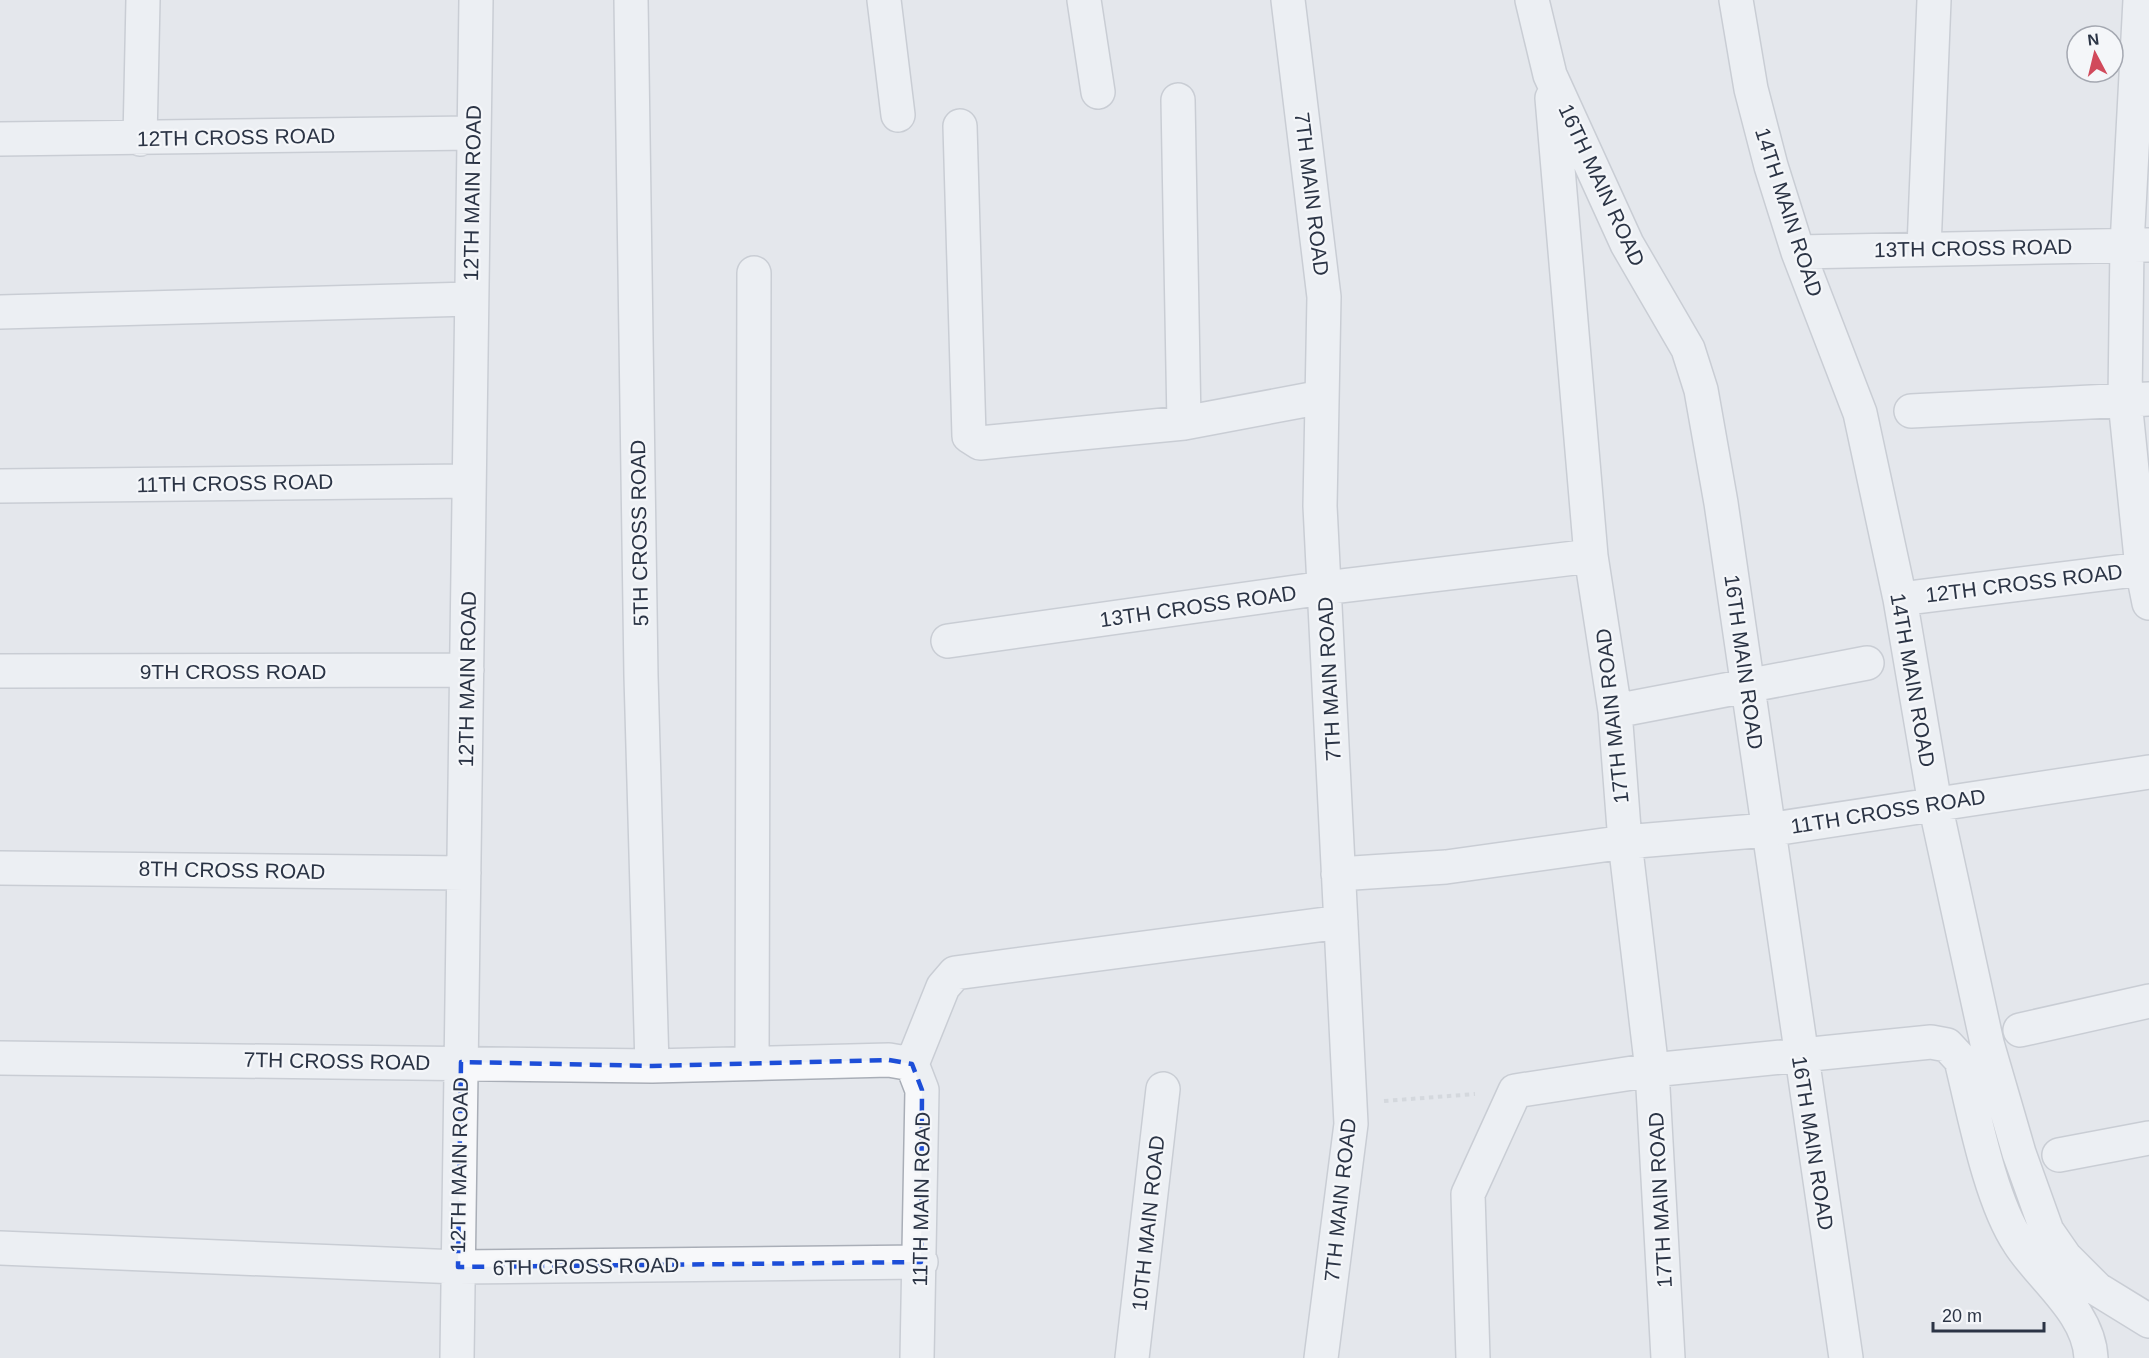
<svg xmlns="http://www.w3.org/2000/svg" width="2149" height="1358" viewBox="0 0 2149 1358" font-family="Helvetica,sans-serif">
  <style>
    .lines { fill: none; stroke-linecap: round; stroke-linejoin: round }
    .minor-casing { stroke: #a9aeb7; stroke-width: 36 }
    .path { stroke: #c2c5cb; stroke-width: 4; stroke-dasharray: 4.5 4.5; stroke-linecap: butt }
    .minor { stroke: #f7f8fa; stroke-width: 33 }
    .marked { fill: none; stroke: #1d4ed8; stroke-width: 4.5; stroke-dasharray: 12 8; stroke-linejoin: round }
    .labels { text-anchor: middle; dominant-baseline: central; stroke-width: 4.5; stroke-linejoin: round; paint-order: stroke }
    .street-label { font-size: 21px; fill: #2b3445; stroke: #f4f6f9 }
  </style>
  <rect width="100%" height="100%" fill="#e4e7ec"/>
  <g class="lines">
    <defs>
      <path id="minor" d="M631,0l10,676 11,390
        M884,0l14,115
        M1084,0l14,92
        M1288,0l36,297 -4,209 31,618 -30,234
        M1532,0l18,75 77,169 61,105 13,41 20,113 125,855
        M1736,0l15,89 20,77 27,86 62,161 40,186 35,205 52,239 32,110 28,78 18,26 32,32 52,32
        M2140,0l-13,245 -2,156 17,167 7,35
        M1552,98l39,458 24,155 10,131 27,228 16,288
        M1178,100l6,323
        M960,126l9,310 11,7 204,-20 138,-26
        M0,139l472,-6
        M140,139l3,-139
        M1924,248l10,-248
        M1798,252l349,-7
        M0,312l470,-13
        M1911,411l238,-12
        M0,486l469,-5
        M1900,599l249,-31
        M948,641l376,-53 267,-32
        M0,671l467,-1
        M1615,711l252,-48
        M0,868l464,5
        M1338,874l108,-7 179,-25 142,-12 382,-58
        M2020,1030l129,-29
        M0,1058l652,8 237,-6 23,4 10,26 -5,268
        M752,1062l2,-789
        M912,1064l31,-77 12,-14 386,-51
        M2059,1155l90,-17
        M0,1248l458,19 463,-5
        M457,1358l19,-1358
        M1132,1358l31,-269
        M1473,1358l-5,-164 47,-103 137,-21 279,-28 16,3 14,15c13,53 29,140 58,183 23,36 70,69 72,115"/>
    </defs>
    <use href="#minor" class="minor-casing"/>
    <path class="path" d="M1384,1101l91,-7"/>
    <use href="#minor" class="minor"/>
  </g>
  <path d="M0 0H2149V1358H0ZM889,1060l23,4 10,26 -1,172 -463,5 3,-205 191,4z" fill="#e4e7ec" fill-opacity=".55" fill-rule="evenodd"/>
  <path class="marked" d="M889,1060l23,4 10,26 -1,172 -463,5 3,-205 191,4z"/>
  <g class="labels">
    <g class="street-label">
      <text transform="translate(236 137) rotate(-1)">12TH CROSS ROAD</text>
      <text transform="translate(1602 185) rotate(65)">16TH MAIN ROAD</text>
      <text transform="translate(472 193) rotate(-89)">12TH MAIN ROAD</text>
      <text transform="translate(1312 194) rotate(83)">7TH MAIN ROAD</text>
      <text transform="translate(1789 212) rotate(72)">14TH MAIN ROAD</text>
      <text transform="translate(1973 248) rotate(-1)">13TH CROSS ROAD</text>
      <text transform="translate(235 483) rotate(-1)">11TH CROSS ROAD</text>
      <text transform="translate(639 533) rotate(-91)">5TH CROSS ROAD</text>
      <text transform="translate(2024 583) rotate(-7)">12TH CROSS ROAD</text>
      <text transform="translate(1198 606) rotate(-8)">13TH CROSS ROAD</text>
      <text transform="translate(1744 662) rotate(82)">16TH MAIN ROAD</text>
      <text x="233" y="671">9TH CROSS ROAD</text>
      <text transform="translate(467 679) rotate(-89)">12TH MAIN ROAD</text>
      <text transform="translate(1329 679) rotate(-93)">7TH MAIN ROAD</text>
      <text transform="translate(1913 680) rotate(80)">14TH MAIN ROAD</text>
      <text transform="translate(1612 716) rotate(-96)">17TH MAIN ROAD</text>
      <text transform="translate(1888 811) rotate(-9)">11TH CROSS ROAD</text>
      <text transform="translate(232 870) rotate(1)">8TH CROSS ROAD</text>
      <text transform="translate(337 1061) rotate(1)">7TH CROSS ROAD</text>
      <text transform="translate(1813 1143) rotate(81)">16TH MAIN ROAD</text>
      <text transform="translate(459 1165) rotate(-89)">12TH MAIN ROAD</text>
      <text transform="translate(921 1199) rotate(-89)">11TH MAIN ROAD</text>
      <text transform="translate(1340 1200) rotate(-84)">7TH MAIN ROAD</text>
      <text transform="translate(1660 1200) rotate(-93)">17TH MAIN ROAD</text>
      <text transform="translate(1148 1223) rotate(-84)">10TH MAIN ROAD</text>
      <text transform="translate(586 1266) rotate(-1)">6TH CROSS ROAD</text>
    </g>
  </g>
  <g transform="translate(2095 54) rotate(353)"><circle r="28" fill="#f4f6f9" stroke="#a4a8b1" stroke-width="1.5"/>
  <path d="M0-4.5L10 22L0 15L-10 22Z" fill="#d1495b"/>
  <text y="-9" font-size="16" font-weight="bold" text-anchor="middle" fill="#2b3445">N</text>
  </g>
  <path d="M1933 1322v9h111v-9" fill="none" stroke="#2b3445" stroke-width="3"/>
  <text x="1942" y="1322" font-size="18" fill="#2b3445" stroke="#f4f6f9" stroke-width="4.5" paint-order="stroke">20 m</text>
</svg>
